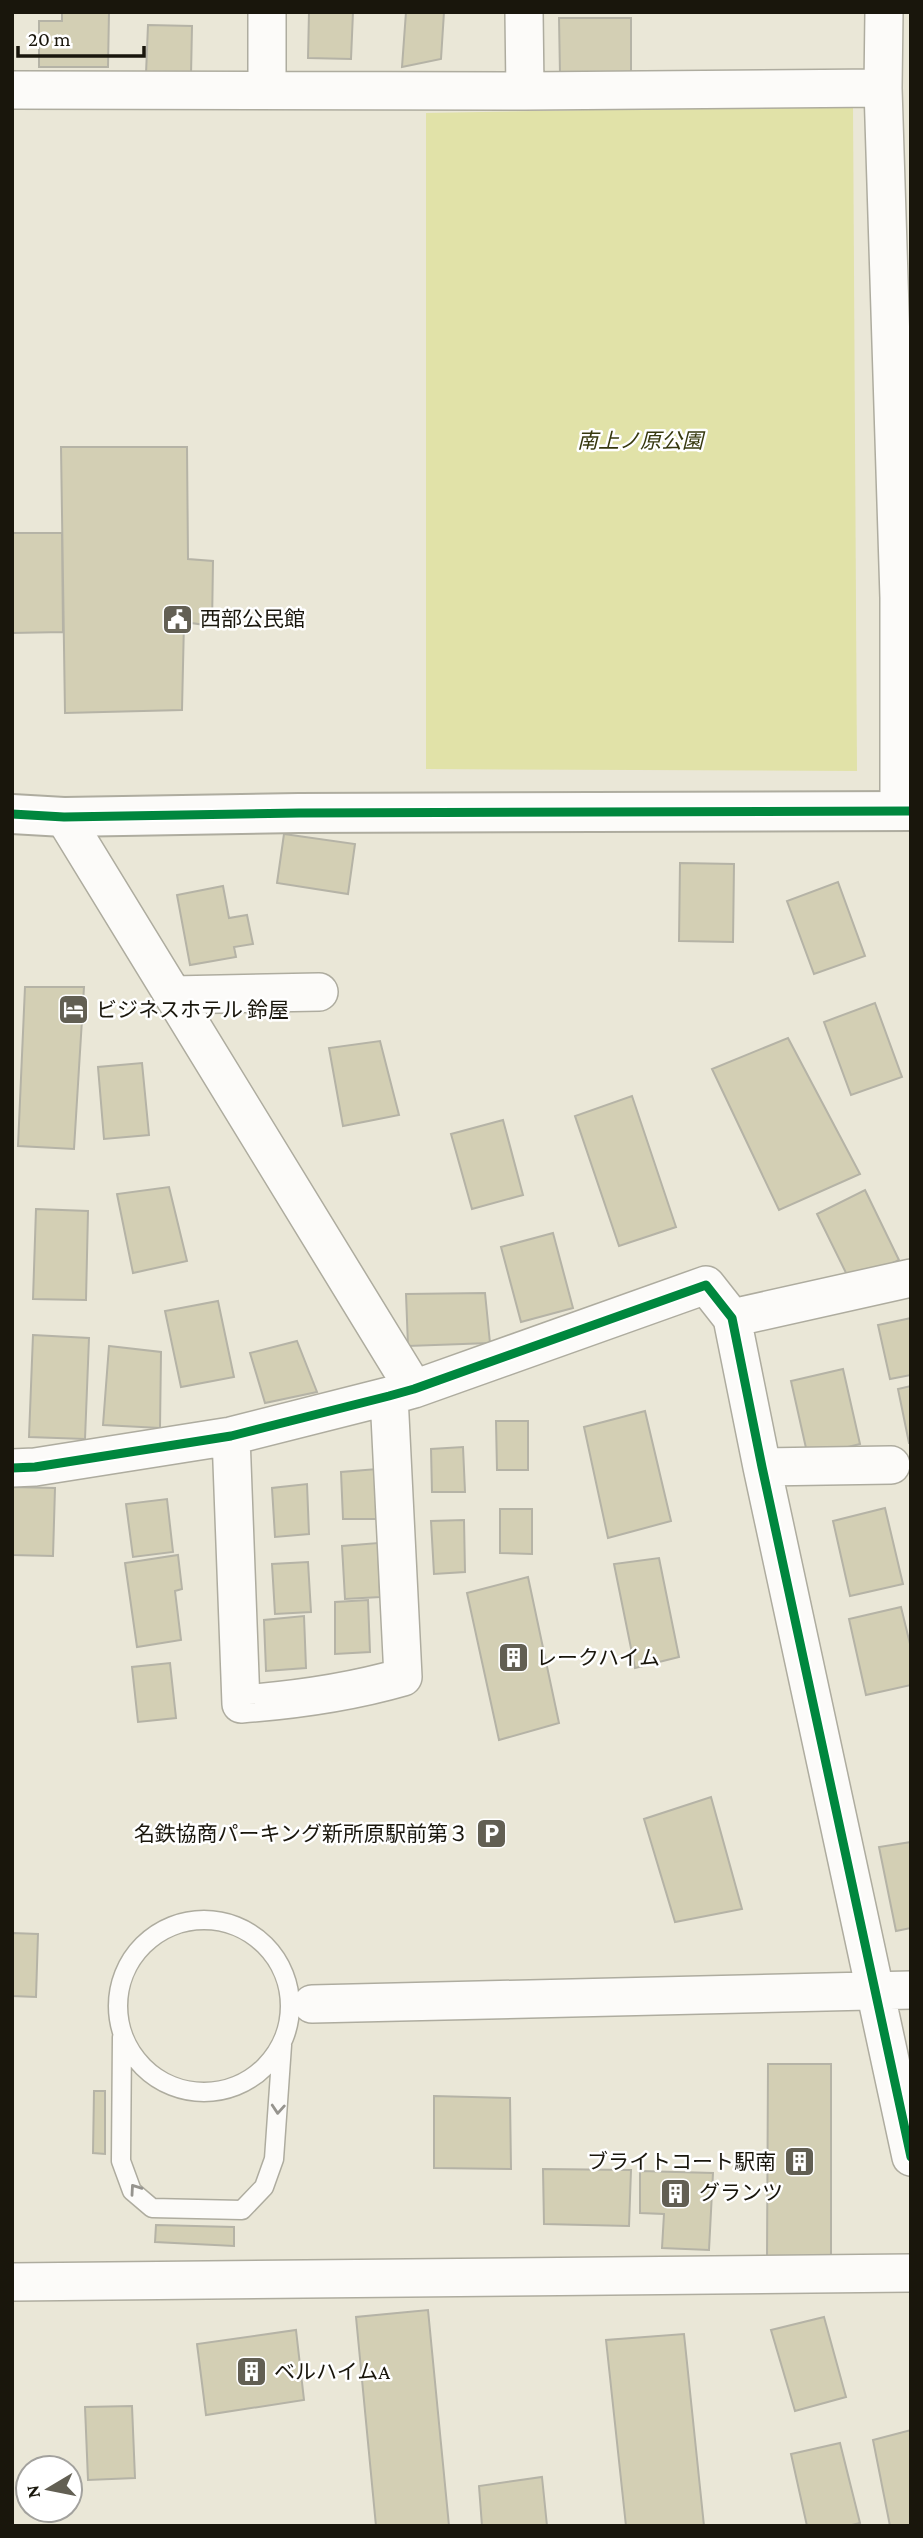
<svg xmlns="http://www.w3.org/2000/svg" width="923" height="2538" viewBox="0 0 923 2538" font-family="'Crimson Pro','Noto Sans JP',serif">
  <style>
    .green { fill: #e1e2a8 }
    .building { fill: #d3cfb4; stroke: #b5b3a6; stroke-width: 2 }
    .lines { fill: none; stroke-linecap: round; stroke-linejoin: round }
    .service-casing { stroke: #aeac9f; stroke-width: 21 }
    .minor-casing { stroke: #aeac9f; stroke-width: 40 }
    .tertiary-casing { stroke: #aeac9f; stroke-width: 42 }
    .service { stroke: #fcfbf9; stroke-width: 18 }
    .minor { stroke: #fcfbf9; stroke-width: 37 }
    .tertiary { stroke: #fcfbf9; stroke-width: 38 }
    .cycleway-casing { stroke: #fff; stroke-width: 13 }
    .cycleway { stroke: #00873e; stroke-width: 9 }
    .oneway { stroke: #96948e }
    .labels { text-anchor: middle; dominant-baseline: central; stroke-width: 5; stroke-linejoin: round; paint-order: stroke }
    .park-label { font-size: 21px; font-style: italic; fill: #36380e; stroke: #fff }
    .poi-label { font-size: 21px; fill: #19160c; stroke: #fff; text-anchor: start }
  </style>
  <rect width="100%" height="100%" fill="#eae7d7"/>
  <path class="green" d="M853,105l4,666 -431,-2v-656z"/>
  <path class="building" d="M62,12h47l-1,55h-69v-46h23z
    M309,12h44l-2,47 -43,-1z
    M406,12h38l-3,47 -39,8z
    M559,18h72v55l-71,1z
    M148,25l44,1 -1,50 -45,-2z
    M61,447h126l1,112 25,2 -1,65 -28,-4 -2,88 -117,3z
    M12,533h50l1,99 -51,1z
    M284,834l71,10 -7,50 -71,-11z
    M680,863l54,1 -1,78 -54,-1z
    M838,882l27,74 -51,18 -27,-73z
    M223,886l6,32 18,-3 6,29 -19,3 2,10 -46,8 -13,-70z
    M25,987h59l-10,162 -56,-3z
    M875,1003l27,74 -51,18 -27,-73z
    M788,1038l72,136 -81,36 -67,-141z
    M380,1041l19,74 -56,11 -14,-78z
    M142,1063l7,72 -45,4 -6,-72z
    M632,1096l44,131 -57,19 -44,-130z
    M503,1120l20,75 -51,14 -21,-75z
    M169,1187l18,74 -54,12 -16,-79z
    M865,1190l34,70 -48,23 -34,-69z
    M36,1209l52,2 -2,89 -53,-1z
    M553,1233l20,75 -52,14 -20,-75z
    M485,1293l5,50 -82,3 -2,-52z
    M218,1301l16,76 -53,10 -16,-76z
    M911,1318v57l-21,4 -12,-54z
    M33,1335l56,3 -4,101 -56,-2z
    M297,1341l20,51 -52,11 -15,-50z
    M109,1346l52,6 -1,76 -57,-3z
    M843,1369l17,75 -52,13 -17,-76z
    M911,1386v57h-2l-11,-54z
    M645,1411l26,110 -63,17 -24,-111z
    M496,1421h32v49h-31z
    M463,1447l2,45h-33l-1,-43z
    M377,1469v50h-34l-2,-47z
    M307,1484l2,50 -34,3 -3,-49z
    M12,1487l43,1 -2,68 -41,-1z
    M167,1499l6,53 -40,5 -7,-53z
    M885,1508l18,76 -53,12 -17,-75z
    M500,1509h32v45l-32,-1z
    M464,1520l1,52 -31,2 -3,-53z
    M378,1543l2,54 -35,2 -3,-53z
    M178,1555l4,34 -7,2 6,49 -44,7 -12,-84z
    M659,1558l20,99 -44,11 -21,-104z
    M308,1562l3,50 -36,2 -3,-50z
    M528,1577l31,146 -60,17 -32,-147z
    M368,1600l2,52 -35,2v-52z
    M901,1607l10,41v37l-45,10 -17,-76z
    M304,1616l2,52 -40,3 -2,-51z
    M170,1663l6,55 -38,4 -6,-55z
    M711,1797l31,112 -67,13 -31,-103z
    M911,1842v86l-15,3 -17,-84z
    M12,1933l26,1 -2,63 -24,-1z
    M768,2064h63v198l-64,-2z
    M94,2091h11v63l-12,-1z
    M434,2096l76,2 1,71 -77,-1z
    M543,2169l88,1 -2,56 -85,-2z
    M640,2171l73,2 -4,77 -47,-2 2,-34 -24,-1z
    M156,2225l78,2v19l-79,-4z
    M428,2310l21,216h-73l-20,-209z
    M824,2317l22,80 -51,14 -24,-81z
    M296,2330l8,70 -98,15 -9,-71z
    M684,2334l20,192h-78l-20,-186z
    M132,2406l3,72 -47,2 -3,-73z
    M911,2430v95l-21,1 -17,-86z
    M840,2443l20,80 -12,3h-41l-16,-72z
    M542,2477l5,49h-65l-3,-40z"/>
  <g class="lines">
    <defs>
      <path id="service" d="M118 2006a86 86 0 1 1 172 0a86 86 0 1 1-172 0Z
        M122,2037l-1,124 11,30 20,17 90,2 22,-23 10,-28 8,-114"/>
      <path id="minor" d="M524,12l1,79
        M884,12l-1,76 16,510v213
        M267,89v-77
        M12,90l513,1 358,-3
        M64,817l350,572
        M173,995l146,-3
        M732,1318l179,-40
        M231,1436l10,268c54,-4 110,-12 162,-27l-14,-281
        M762,1467l129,-2
        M12,1468l23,-1 196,-31 158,-40 25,-7 292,-104 26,33 30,149 149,690
        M312,2004l599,-14
        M12,2282l899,-9"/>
      <path id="tertiary" d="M12,814l52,3 235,-4 612,-2"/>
    </defs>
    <use href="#service" class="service-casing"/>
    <use href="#minor" class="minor-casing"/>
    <use href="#tertiary" class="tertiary-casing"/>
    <use href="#service" class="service"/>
    <use href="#minor" class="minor"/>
    <use href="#tertiary" class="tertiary"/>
    <defs>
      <path id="cycleway" d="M12,814l52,3 235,-4 612,-2
        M12,1468l23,-1 196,-31 158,-40 25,-7 292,-104 26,33 30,149 149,690"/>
    </defs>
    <use href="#cycleway" class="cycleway-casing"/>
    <use href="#cycleway" class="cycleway"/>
  </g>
  <defs><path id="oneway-chevron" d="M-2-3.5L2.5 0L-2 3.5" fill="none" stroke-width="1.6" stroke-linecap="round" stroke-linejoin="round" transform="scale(1.75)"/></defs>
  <g class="oneway">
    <use href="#oneway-chevron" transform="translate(278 2109) rotate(94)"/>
    <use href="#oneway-chevron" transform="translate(135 2189) rotate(-125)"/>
  </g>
  <defs>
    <symbol id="civic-square" viewBox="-11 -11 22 22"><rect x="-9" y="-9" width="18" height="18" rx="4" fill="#625f53" stroke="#fff"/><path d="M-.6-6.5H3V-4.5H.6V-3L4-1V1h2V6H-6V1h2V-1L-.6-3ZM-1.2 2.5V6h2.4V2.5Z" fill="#fff"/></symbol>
    <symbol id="hotel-square" viewBox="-11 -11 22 22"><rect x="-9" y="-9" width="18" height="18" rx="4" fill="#625f53" stroke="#fff"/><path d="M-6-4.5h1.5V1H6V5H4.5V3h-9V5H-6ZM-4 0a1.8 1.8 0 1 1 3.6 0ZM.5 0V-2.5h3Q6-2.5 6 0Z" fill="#fff"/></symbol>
    <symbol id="building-square" viewBox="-11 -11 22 22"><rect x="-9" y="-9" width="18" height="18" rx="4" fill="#625f53" stroke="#fff"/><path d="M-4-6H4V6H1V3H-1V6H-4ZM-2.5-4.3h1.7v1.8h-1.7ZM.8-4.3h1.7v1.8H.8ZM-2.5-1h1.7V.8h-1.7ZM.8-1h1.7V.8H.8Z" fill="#fff"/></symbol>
    <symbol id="parking-square" viewBox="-11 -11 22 22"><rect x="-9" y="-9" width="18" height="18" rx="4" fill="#625f53" stroke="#fff"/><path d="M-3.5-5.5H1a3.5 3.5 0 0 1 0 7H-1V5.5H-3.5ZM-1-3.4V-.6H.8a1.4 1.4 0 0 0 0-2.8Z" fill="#fff"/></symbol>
  </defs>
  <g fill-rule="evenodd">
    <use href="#civic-square" x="160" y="602" width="35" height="35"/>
    <use href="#hotel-square" x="56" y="992" width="35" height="35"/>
    <use href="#building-square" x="496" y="1640" width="35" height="35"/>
    <use href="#parking-square" x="474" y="1816" width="35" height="35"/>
    <use href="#building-square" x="782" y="2144" width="35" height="35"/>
    <use href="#building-square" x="658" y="2176" width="35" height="35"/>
    <use href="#building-square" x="234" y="2354" width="35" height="35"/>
  </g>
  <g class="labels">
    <g class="park-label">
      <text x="640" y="441">南上ノ原公園</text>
    </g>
    <g class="poi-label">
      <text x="200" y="619">西部公民館</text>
      <text x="96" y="1010">ビジネスホテル 鈴屋</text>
      <text x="536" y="1658">レークハイム</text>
      <text x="469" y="1834" text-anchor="end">名鉄協商パーキング新所原駅前第３</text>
      <text x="776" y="2162" text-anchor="end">ブライトコート駅南</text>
      <text x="699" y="2193">グランツ</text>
      <text x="274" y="2372">ベルハイムA</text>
    </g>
  </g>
  <rect width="923" height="2538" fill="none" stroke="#19160c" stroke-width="28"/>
  <g transform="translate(49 2489) rotate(260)"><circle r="33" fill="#ffffff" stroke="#a3a29e" stroke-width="2"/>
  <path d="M0-5L12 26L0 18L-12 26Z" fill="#625f53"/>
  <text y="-10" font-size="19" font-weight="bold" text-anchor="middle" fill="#19160c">N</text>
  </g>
  <path d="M18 46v10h126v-10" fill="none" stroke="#19160c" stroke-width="3.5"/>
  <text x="28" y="46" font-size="21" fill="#19160c" stroke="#ffffff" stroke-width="5" paint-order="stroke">20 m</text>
</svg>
